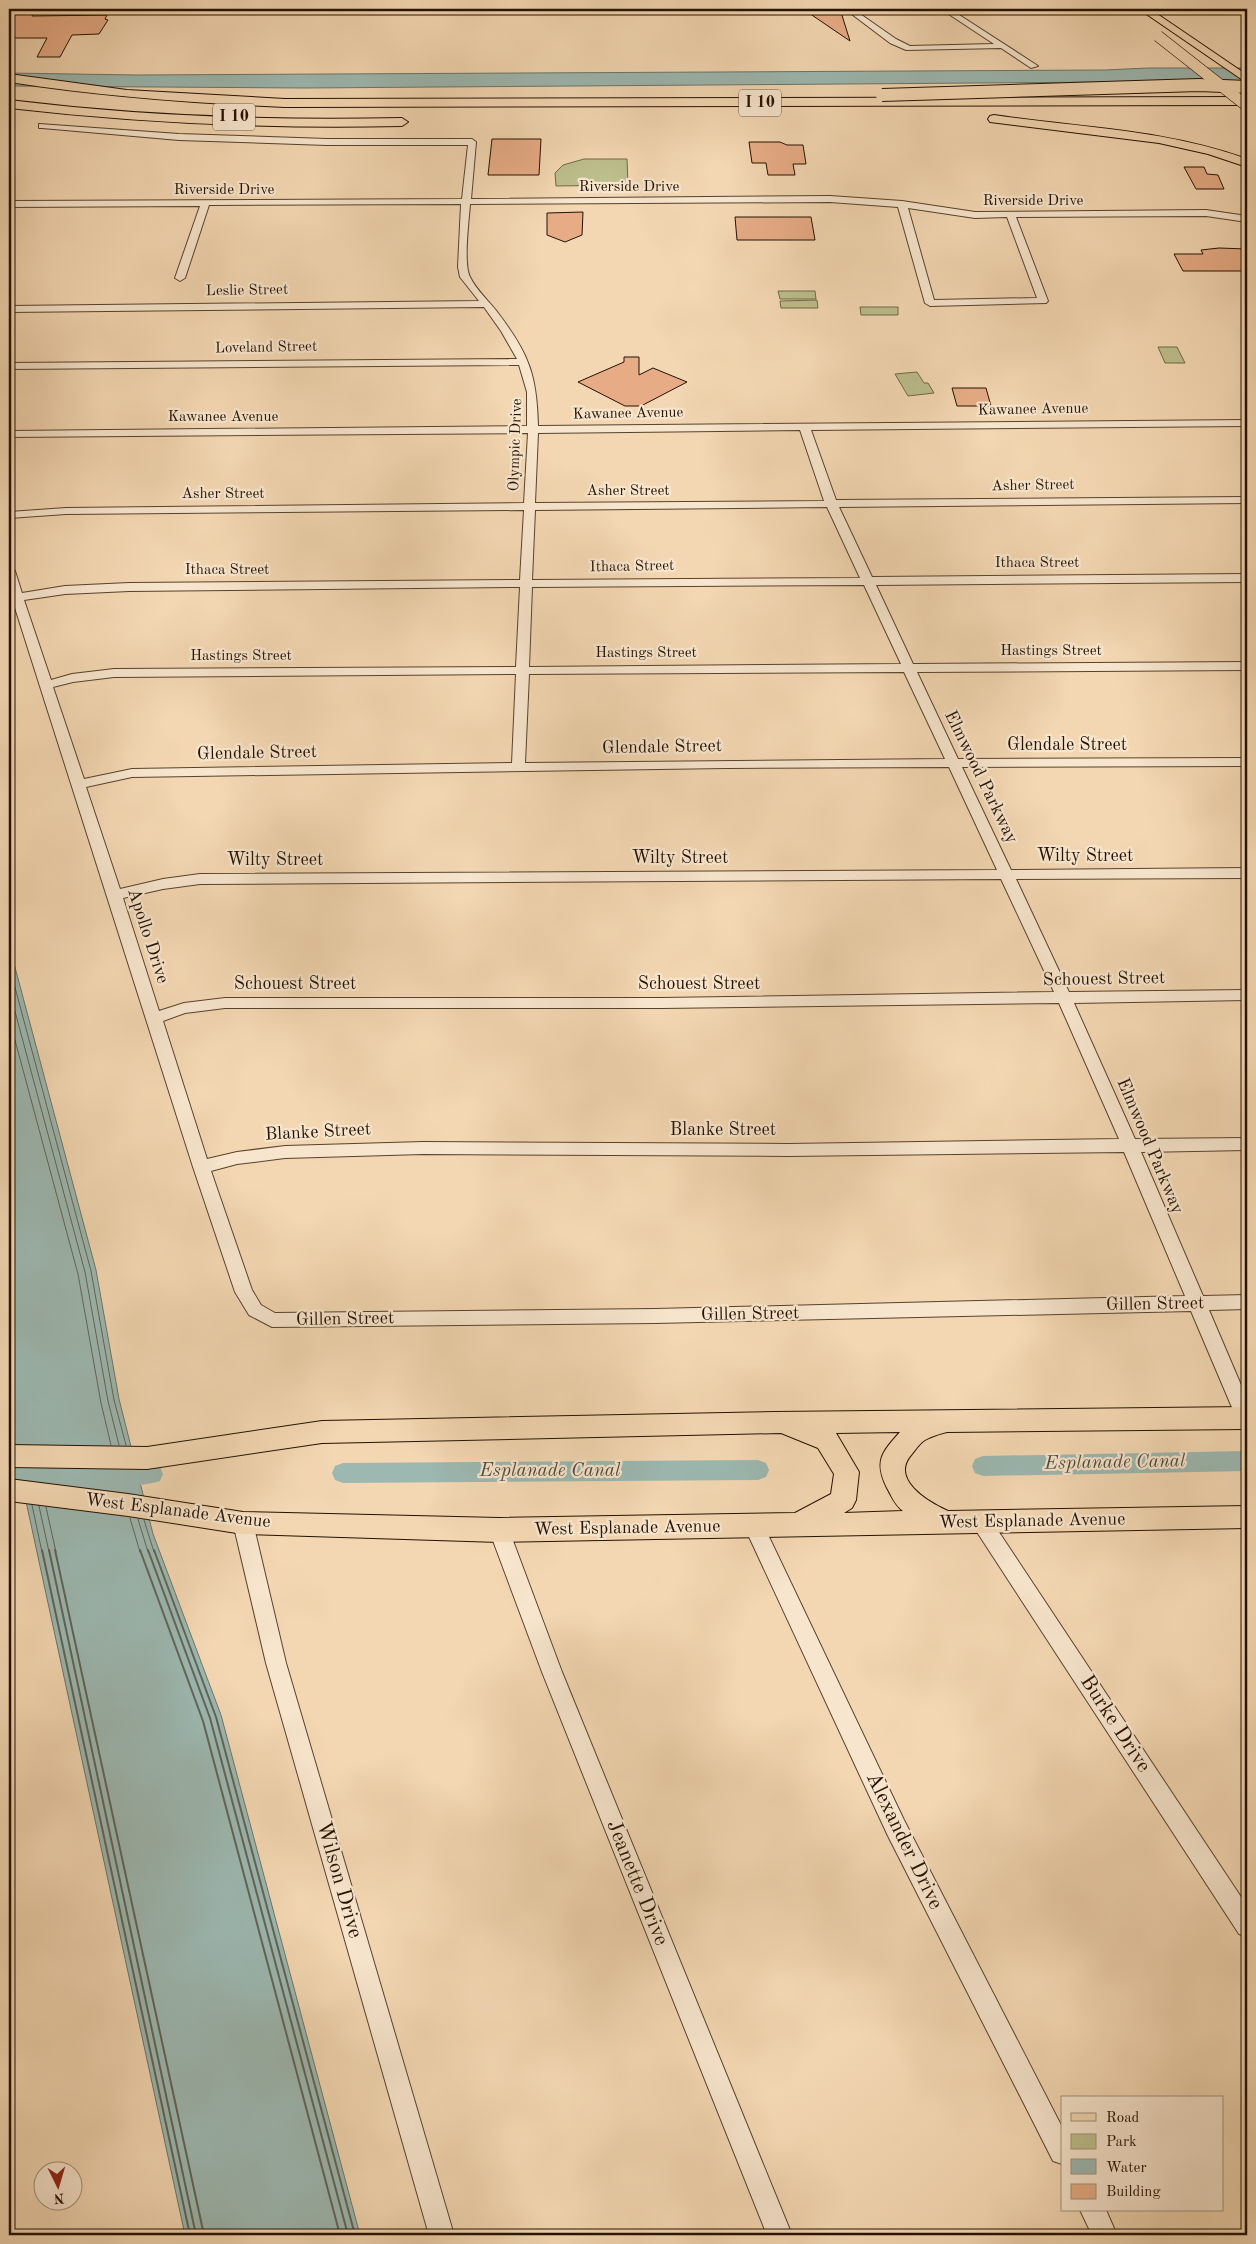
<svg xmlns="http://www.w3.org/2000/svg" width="1256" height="2244" viewBox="0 0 1256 2244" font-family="'Old Standard TT',serif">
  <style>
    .green { fill: #bcbe8c; stroke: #706846 }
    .water { fill: #9cb8b1; stroke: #6c756a }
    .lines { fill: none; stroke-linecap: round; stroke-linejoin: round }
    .shore-far1 { stroke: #606458; stroke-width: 1 }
    .shore { stroke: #606458; stroke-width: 2 }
    .canal { fill: #9cb8b1; fill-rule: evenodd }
    .building { fill: #e7ac86; stroke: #251100 }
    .minor-casing { stroke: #58422c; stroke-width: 2 }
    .major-casing { stroke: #251100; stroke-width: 2 }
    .highway-casing { stroke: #251100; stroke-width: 2 }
    .minor { fill: #f7e5cd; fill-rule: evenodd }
    .major { fill: #f3d7b2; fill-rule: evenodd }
    .highway { fill: #f3d7b2; fill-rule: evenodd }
    .major-bridge-casing { stroke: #251100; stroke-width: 12; stroke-linecap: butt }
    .highway-bridge-casing { stroke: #251100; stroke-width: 14; stroke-linecap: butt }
    .major-bridge { stroke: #f3d7b2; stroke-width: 11 }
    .highway-bridge { stroke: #f3d7b2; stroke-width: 12 }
    .labels { text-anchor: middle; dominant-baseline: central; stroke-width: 4.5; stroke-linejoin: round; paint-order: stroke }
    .far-street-label { font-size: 15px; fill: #251100; stroke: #f7e5cd }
    .shield { fill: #f7e5cd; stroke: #64513e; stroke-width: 1 }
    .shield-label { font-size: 16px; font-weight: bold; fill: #251100 }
    .street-label { font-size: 18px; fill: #251100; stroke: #f7e5cd }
    .water-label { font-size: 19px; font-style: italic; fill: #4f4b3e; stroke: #f7e5cd }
    .near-street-label { font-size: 21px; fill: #251100; stroke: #f7e5cd }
  </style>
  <rect width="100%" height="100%" fill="#f3d7b2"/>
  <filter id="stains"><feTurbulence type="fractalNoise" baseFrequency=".004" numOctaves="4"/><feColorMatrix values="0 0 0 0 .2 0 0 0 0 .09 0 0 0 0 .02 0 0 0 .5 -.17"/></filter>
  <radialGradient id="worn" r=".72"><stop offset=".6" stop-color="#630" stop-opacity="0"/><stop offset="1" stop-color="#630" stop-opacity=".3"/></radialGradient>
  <path class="green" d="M584,159h43l1,26 -72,1 -1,-13 8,-8z
    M778,291h37l1,8h-36z
    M817,300l1,8h-37l-1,-7z
    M860,307h38v8h-37z
    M1158,347h19l8,16h-20z
    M917,372l7,11h4l6,10 -26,3 -13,-22z"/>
  <path class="water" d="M1148,68h99v13l-942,7 -296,-2v-13l128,2 968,-5z
    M9,945l87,325 23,129 34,135 68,181 139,520h-175l-176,-812z"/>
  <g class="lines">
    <path class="shore-far1" d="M9,965l82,306 23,129 12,45
      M9,989l76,283 23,129 11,44
      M9,1018l69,256 23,129 10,42
      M32,1505l10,47
      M39,1506l10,46
      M46,1507l10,45
      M130,1518l10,34
      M138,1519l10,33
      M144,1520l10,32"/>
    <path class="shore" d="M42,1550l148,685
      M49,1550l147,685
      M55,1550l149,685
      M140,1550l63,171 137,514
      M148,1550l62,168 138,517
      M154,1550l62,167 139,518"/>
    <path class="canal" d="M1247,1451v20l-264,5 -8,-3 -3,-7 3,-7 8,-3z
      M758,1460l8,3 3,7 -3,7 -8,3 -415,3 -8,-3 -3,-7 3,-7 8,-3z
      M9,1464l36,1 8,3 3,7 -3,7 -8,3 -36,-1z
      M152,1464l8,3 3,7 -3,7c-15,5 -41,6 -56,1l-3,-7 3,-7 8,-3z"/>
  </g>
  <path class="building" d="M9,9h27l-4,7 75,-1 -2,4 3,1 -9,14 -27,1 -12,22h-23l10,-19h-38z
    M803,9h37l10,32z
    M492,139h49l-2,36h-51z
    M749,142h31l7,3h16l3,19h-13l2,11h-27l-2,-12h-14z
    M1184,167h20l3,7 11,1 6,14h-28z
    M583,212l-1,23 -17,7 -18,-7v-22z
    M735,217h76l4,23h-78z
    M1219,248l28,1v22h-64l-9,-17h29l-2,-4z
    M624,357h15v18l14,-7 34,14 -46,24h-16l-47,-24 46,-20z
    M952,388h34l5,18h-34z"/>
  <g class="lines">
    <defs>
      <path id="minor" d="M845,9h8l43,30 14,7 84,-2 -53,-35h9l88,57 -7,2 -30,-20 -95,2 -16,-7z
        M39,124l140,10 148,5h145l4,3 -5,57 359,-3 72,5 73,11 231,-2 41,6v6l-41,-6 -190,1 32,84 -2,2 -116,3 -5,-3 -27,-96 -68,-5 -360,2c-1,16 -7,59 0,73 6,13 20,25 28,36 31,41 39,62 40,113l709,-6v6l-436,4 25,70 411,-3v6l-408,4 33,70 375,-3v8l-371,3 37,79 334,-2v8l-330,2 41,87 289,-1v8l-285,1 49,103 236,-2v10l-231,1 53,113 178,-2v10l-173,3 61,136 112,-1v12l-106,2 62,144 44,-1v14l-38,1 38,89v27l-8,-2 -48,-113 -536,12 -383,4 -23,-12 -14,-23 -42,-125 -184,-578v-21l6,3 7,22 43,-7 64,-3 391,-3 4,-70 -458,4 -57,4v-6l57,-4 458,-5 4,-70 -519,4v-6l518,-5v-34l-8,-27 -510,4v-6l508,-4 -16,-28 -17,-24 -475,5v-6l470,-5 -19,-24 -2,-10 3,-63 -252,1 -24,73 -5,3 -5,-3 25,-72 -191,1v-6l453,-2 6,-54h-141l-148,-5 -137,-12h-3zM908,208l67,10 32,-1 30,81 -103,2zM800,430l24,71 -289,2 3,-70zM827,507l33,71 -328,2 3,-70zM864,585l37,79 -372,3 3,-80zM520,587l-4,80 -402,2 -42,5 -21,6 -27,-80 41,-6 64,-3zM904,672l41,87 -420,4 4,-89zM516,674l-4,89 -380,6 -48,10 -31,-92 20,-5 41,-5zM949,767l48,103 -797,4 -37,5 -43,10 -34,-102 46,-10 594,-9zM1001,879l53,113 -393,6h-436l-41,5 -25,8 -36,-113 40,-9 37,-5zM1059,1003l60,136 -331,5 -365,-2 -138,4 -48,6 -30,7 -44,-138 22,-8 40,-5h436zM1124,1152l61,144 -530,13 -380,4 -14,-8 -9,-15 -41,-119 26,-7 48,-6 138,-4 365,2z
        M243,1514l7,3 3,6 33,140 168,572h-25l-163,-572 -33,-140 3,-6z
        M982,1514l7,3 258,389v31l-8,-3 -264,-405 -3,-6 3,-6z
        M754,1517l7,3 143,300 158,307v37l-9,-3 -165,-325 -144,-310 3,-6z
        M499,1521l7,3 3,6 53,142 230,563h-25l-225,-563 -53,-142 3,-6z
        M1080,2210h26l11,25h-25z"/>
      <path id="major" d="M1139,9h11l97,66v8z
        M1247,1407v22l-300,3c-7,2 -15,4 -22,8 -5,3 -9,9 -13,14 -23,25 16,48 36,57l299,-5v22l-748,14 -256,-8 -115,-18 -119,-15v-22l119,15 115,18 256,6 296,-5 36,-19 3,-20 -16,-26 -37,-15 -459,10 -175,26 -138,-2v-22l138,2 175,-26 453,-9zM900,1432c-19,21 -26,30 -13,56 5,9 8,17 16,23l-59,2 8,-5 4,-8 3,-28 -23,-39z"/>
      <path id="highway" d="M9,74l118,16 158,9 962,-2v8l-962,2c-93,-4 -185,-11 -276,-25z
        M9,100c131,16 261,21 393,18l6,4 -6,4c-132,3 -262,-3 -393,-18z
        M994,115c86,13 170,14 253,44v8l-39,-13 -49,-11 -169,-21 -2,-3 2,-3z"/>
    </defs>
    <use href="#minor" class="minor-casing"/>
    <use href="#major" class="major-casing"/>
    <use href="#highway" class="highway-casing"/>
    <use href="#minor" class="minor"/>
    <use href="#major" class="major"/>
    <use href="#highway" class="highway"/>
    <defs>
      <path id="major-bridge" d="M1158,36l89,70"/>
      <path id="highway-bridge" d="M882,95l317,-10 48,2"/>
    </defs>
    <use href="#major-bridge" class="major-bridge-casing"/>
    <use href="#highway-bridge" class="highway-bridge-casing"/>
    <use href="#major-bridge" class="major-bridge"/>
    <use href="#highway-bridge" class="highway-bridge"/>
  </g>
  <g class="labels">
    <g class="far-street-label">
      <text x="629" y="187">Riverside Drive</text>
      <text x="224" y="190">Riverside Drive</text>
      <text x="1033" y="201">Riverside Drive</text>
      <text transform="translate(247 291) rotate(-1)">Leslie Street</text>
      <text transform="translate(266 348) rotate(-1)">Loveland Street</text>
      <text transform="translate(1033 410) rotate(-1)">Kawanee Avenue</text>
      <text transform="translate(628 414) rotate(-1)">Kawanee Avenue</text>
      <text x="223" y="417">Kawanee Avenue</text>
      <text transform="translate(516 445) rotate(-88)">Olympic Drive</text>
      <text transform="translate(1033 486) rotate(-1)">Asher Street</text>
      <text x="628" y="491">Asher Street</text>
      <text x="223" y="494">Asher Street</text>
      <text x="1037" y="563">Ithaca Street</text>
      <text transform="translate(632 567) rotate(-1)">Ithaca Street</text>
      <text x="227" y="570">Ithaca Street</text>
      <text x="1051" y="651">Hastings Street</text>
      <text x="646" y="653">Hastings Street</text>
      <text x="241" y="656">Hastings Street</text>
    </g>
    <g class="shield">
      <rect x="739" y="89.5" width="42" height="27" rx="4"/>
      <rect x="213" y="103.5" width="42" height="27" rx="4"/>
    </g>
    <g class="shield-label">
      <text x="760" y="103">I 10</text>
      <text x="234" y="117">I 10</text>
    </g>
    <g class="street-label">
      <text x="1067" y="745">Glendale Street</text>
      <text transform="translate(662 747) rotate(-1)">Glendale Street</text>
      <text transform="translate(257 753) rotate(-1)">Glendale Street</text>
      <text transform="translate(981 777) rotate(64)">Elmwood Parkway</text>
      <text x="1085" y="856">Wilty Street</text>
      <text x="680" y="858">Wilty Street</text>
      <text x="275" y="860">Wilty Street</text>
      <text transform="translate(148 936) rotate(72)">Apollo Drive</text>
      <text transform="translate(1104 979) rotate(-1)">Schouest Street</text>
      <text x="295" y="984">Schouest Street</text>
      <text x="699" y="984">Schouest Street</text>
      <text x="723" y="1130">Blanke Street</text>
      <text transform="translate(318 1132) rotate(-3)">Blanke Street</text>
      <text transform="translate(1150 1146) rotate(67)">Elmwood Parkway</text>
      <text transform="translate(1155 1304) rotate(-1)">Gillen Street</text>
      <text transform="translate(750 1314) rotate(-1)">Gillen Street</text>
      <text transform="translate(345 1319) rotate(-1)">Gillen Street</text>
      <text transform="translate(178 1511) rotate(7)">West Esplanade Avenue</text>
      <text transform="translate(1032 1521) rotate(-1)">West Esplanade Avenue</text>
      <text transform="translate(627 1528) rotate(-1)">West Esplanade Avenue</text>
    </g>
    <g class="water-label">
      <text transform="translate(1115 1463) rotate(-1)">Esplanade Canal</text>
      <text x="550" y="1471">Esplanade Canal</text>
    </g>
    <g class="near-street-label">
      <text transform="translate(1115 1724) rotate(57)">Burke Drive</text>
      <text transform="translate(904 1841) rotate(64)">Alexander Drive</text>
      <text transform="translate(339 1880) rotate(74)">Wilson Drive</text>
      <text transform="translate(637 1883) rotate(68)">Jeanette Drive</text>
    </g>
  </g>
  <rect width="1256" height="2244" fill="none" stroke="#f3d7b2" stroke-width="30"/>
  <rect x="10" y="10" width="1236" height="2224" fill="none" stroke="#251100" stroke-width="2.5"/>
  <rect x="15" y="15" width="1226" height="2214" fill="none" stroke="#251100"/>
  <rect x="1061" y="2096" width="162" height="115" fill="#f7e5cd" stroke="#a3907b"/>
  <rect x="1071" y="2113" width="25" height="8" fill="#f3d7b2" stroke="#a3907b"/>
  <text x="1106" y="2122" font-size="15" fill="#251100">Road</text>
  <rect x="1071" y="2134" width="25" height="15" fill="#bcbe8c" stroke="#a3907b"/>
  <text x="1106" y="2146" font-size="15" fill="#251100">Park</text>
  <rect x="1071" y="2159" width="25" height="15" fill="#9cb8b1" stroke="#a3907b"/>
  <text x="1106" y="2172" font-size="15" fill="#251100">Water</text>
  <rect x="1071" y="2184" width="25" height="15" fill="#e7ac86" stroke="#a3907b"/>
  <text x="1106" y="2196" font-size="15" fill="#251100">Building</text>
  <g transform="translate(58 2186) rotate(175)"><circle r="24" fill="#f7e5cd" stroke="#a3907b"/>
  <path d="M0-4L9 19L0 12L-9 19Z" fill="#8f2418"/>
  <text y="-8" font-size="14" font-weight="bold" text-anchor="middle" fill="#251100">N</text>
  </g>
  <rect width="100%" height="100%" filter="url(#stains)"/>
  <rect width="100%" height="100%" fill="url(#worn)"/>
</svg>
